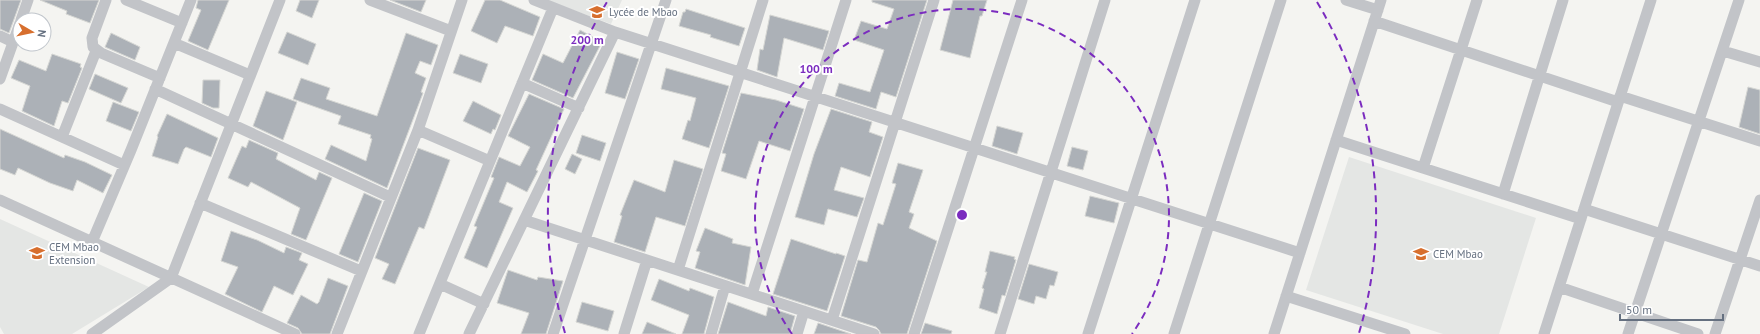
<svg xmlns="http://www.w3.org/2000/svg" width="1760" height="334" viewBox="0 0 1760 334" font-family="'PT Sans',sans-serif">
  <style>
    .built { fill: #e4e6e4 }
    .building { fill: #acb1b7; stroke: #d5d6d3 }
    .lines { fill: none; stroke-linecap: round; stroke-linejoin: round }
    .street { stroke: #c2c4c8; stroke-width: 11 }
    .ring { fill: none; stroke: #7b2cbf; stroke-width: 2; stroke-dasharray: 7 5 }
    .labels { text-anchor: middle; dominant-baseline: central; stroke-width: 4; stroke-linejoin: round; paint-order: stroke }
    .poi-label { font-size: 11px; fill: #657080; stroke: #fff; text-anchor: start }
    .centre { fill: #7b2cbf; stroke: #fff; stroke-width: 2 }
    .ring-label { font-size: 12px; text-anchor: middle; font-weight: bold; fill: #7b2cbf; stroke: #fff; stroke-width: 4; stroke-linejoin: round; paint-order: stroke }
  </style>
  <rect width="100%" height="100%" fill="#f4f4f1"/>
  <path class="built" d="M546,0h76l-11,24z
    M1349,157l187,61 -37,116h-56l-137,-44z
    M0,219l149,68 -77,47h-68l-4,-7z"/>
  <path class="building" d="M0,0h21l-12,33 -9,-4z
    M40,0h59l-9,23 -24,-9 1,-3z
    M198,0h31l-21,50 -20,-9 13,-31 -5,-2z
    M300,0h19l-7,18 -16,-7z
    M390,0h36l-5,12z
    M485,0h15l40,17 -7,19 -28,-10 -8,17 -26,-12z
    M872,0h55l-31,97 -15,-5 -5,17 -41,-13 4,-13 31,9 14,-42 -30,-10 7,-19 26,8 7,-20 -22,-7z
    M953,0h34l-5,16h-2l-10,42 -30,-8z
    M686,9l59,19 -6,18 -29,-9 1,-2 -32,-9 4,-14h2z
    M770,15l59,16 -6,19 -39,-12 -7,39 -20,-7 3,-21 3,1z
    M580,30l22,12 -29,56 -41,-18 11,-26 20,9z
    M287,32l29,12 -8,21 -30,-12z
    M111,33l29,14 -5,13 -30,-13z
    M406,33l32,12 -7,20 -11,-4 -5,12 11,5 -5,14 2,1 -36,95 -62,-29 6,-14 35,16 6,-22 -2,-1 1,-3 -33,-11 3,-8 -48,-17 8,-21 29,10 -4,11 51,17z
    M617,52l22,7 -14,40 -20,-6z
    M52,54l29,10 -1,3 2,1 -14,35 -6,-2 -8,25 -32,-15 8,-25 -19,-8 8,-18 27,11z
    M460,54l28,10 -7,19 -28,-10z
    M666,68l63,18 -20,62 -27,-9 6,-19 2,1 6,-23 -35,-9z
    M95,74l33,14 -7,15 -32,-14z
    M203,80h17l-1,28h-6l-11,-5z
    M1748,87l12,3v44l-21,-7z
    M266,91l31,11 -14,38 -30,-14z
    M741,93l35,7 28,9 -14,42 -31,-10 -13,38 -25,-8 5,-17 -4,-1z
    M529,94l35,15 -28,61 2,1 -11,21 -20,-10 -8,20 14,6 -26,60 -23,-10 13,-31 -3,-1 20,-48 -3,-1 8,-20 21,9 10,-19 -22,-11z
    M473,101l28,14 -6,15 -2,-1 -2,5 -28,-13z
    M113,102l26,10 -8,19 -25,-10z
    M831,109l41,13 -3,10 14,5 -13,40 -29,-10 -7,23 30,8 -7,19 -29,-8 -4,16 -29,-8 19,-63z
    M167,114l51,24 -7,19 -25,-10 -2,2 -6,15 -26,-8 6,-19 -1,-1z
    M997,126l26,7 -6,21 -25,-8z
    M0,129l64,29 1,-3 20,7 27,13 -9,18 -26,-13 -4,11 -23,-8 -32,-15 -3,7 -15,-6z
    M582,135l24,8 -6,18 -24,-8z
    M249,140l29,13 -2,6 40,21 3,-8 13,6 -26,62 -15,-6 9,-26 -49,-26 -3,5 -20,-9 14,-32 4,2z
    M1072,147l16,4 -5,19 -16,-4z
    M418,148l32,12 -26,69 -5,-2 -24,57 -13,-5 7,-15 -14,-6z
    M572,154l10,5 -7,15 -10,-5z
    M674,160l29,9 -18,57 -29,-9 -11,35 -31,-10 8,-26 -2,-1 14,-35 31,12z
    M898,163l25,7 -14,42 5,2 -5,14 28,13 -30,93h-26l-2,-4 -3,-3 -35,-11 17,-56 9,2 11,-39 5,2 13,-41 -4,-1z
    M364,193l18,8 -24,61 -19,-8z
    M1090,196l29,7 -5,20 -29,-7z
    M705,228l28,11 -1,4 19,4 -6,38 -50,-17 5,-16 -4,-1z
    M231,231l26,9 27,13 2,-6 16,6 -3,7 9,4 -15,31 -19,-9 -12,26 -37,-18 13,-27 -17,-6z
    M791,239l45,15v-1l9,3 -18,55 -54,-17z
    M990,251l25,6 -1,2 2,1 -11,36 -3,-1 -5,19 -18,-6 5,-19 -2,-1 5,-16h-2z
    M1029,264l29,8 -4,14 -4,-1 -4,14 -10,-3 -2,8 -16,-5z
    M508,270l29,10 1,-3 25,4 -17,53h-25l8,-21 -32,-10z
    M328,278l20,8 -18,48h-28l-4,-6 -11,-5 14,-28 16,9 2,-2z
    M659,279l30,12 1,-3 24,9 -10,37h-22l7,-19 -38,-15z
    M582,302l32,9 -6,20 -32,-9z
    M728,302l38,14 2,-9 27,9 -5,18h-72z
    M647,322l29,12h-34z
    M818,323l33,11h-37z
    M925,323l27,8 -1,3h-30z"/>
  <g class="lines">
    <path class="street" d="M106,0l-14,38 1,9 8,6 59,25
      M126,0l56,23
      M370,0l81,31
      M534,0l81,32 685,221
      M1346,0l32,10
      M21,20l7,-20
      M1374,21l244,81
      M0,36l13,6
      M174,43l76,32
      M1723,51l37,11
      M0,79l20,-56
      M522,83l57,25
      M155,89l235,108
      M1620,96l140,45
      M0,109l124,56
      M418,130l72,31
      M62,137l34,-86
      M1336,140l245,79
      M1423,168l54,-168
      M1503,194l60,-194
      M0,200l295,134
      M200,203l161,68
      M1584,209l176,57
      M524,220l350,114
      M92,242l39,-92 60,-150
      M678,270l85,-270
      M440,284l44,20
      M1559,287l139,47
      M752,294l94,-294
      M1286,296l119,38
      M832,320l102,-320
      M92,334l79,-56 109,-278
      M337,334l81,-204 44,-130
      M419,334l134,-326
      M469,334l146,-302
      M553,334l113,-334
      M624,334l23,-74
      M711,334l14,-48
      M797,334l7,-23
      M914,334l108,-334
      M1000,334l105,-334
      M1088,334l107,-334
      M1174,334l107,-334
      M1274,334l107,-334
      M1544,334l107,-334
      M1628,334l111,-334
      M1715,334l45,-134"/>
  </g>
  <g class="ring">
    <path d="M792 334A207 207 0 1 1 1132 334"/>
    <path d="M565 333A414 414 0 0 1 607 2M1317 2A414 414 0 0 1 1359 333"/>
  </g>
  <defs>
    <symbol id="school-bare" viewBox="-9 -9 18 18"><path d="M0-5L7-2L0 1L-7-2ZM-4 1L0 2.5L4 1V4Q0 6-4 4Z" fill="#d76f2e" stroke="#fff" stroke-width="2.5" paint-order="stroke"/></symbol>
  </defs>
  <g fill-rule="evenodd">
    <use href="#school-bare" x="586" y="1" width="22" height="22"/>
    <use href="#school-bare" x="26" y="242" width="22" height="22"/>
    <use href="#school-bare" x="1410" y="243" width="22" height="22"/>
  </g>
  <g class="labels">
    <g class="poi-label">
      <text x="609" y="12">Lycée de Mbao</text>
      <text x="49" y="247">CEM Mbao<tspan x="49" dy="13">Extension</tspan></text>
      <text x="1433" y="254">CEM Mbao</text>
    </g>
  </g>
  <circle cx="962" cy="215" r="6" class="centre"/>
  <g class="ring-label">
    <text x="587" y="44">200 m</text>
    <text x="816" y="73">100 m</text>
  </g>
  <g transform="translate(32 32) rotate(99)"><circle r="19" fill="#ffffff" stroke="#c1c6cc"/>
  <path d="M0-3L7 15L0 10L-7 15Z" fill="#d76f2e"/>
  <text y="-6" font-size="11" font-weight="bold" text-anchor="middle" fill="#657080">N</text>
  </g>
  <path d="M1620 314v6h103v-6" fill="none" stroke="#657080" stroke-width="2"/>
  <text x="1626" y="314" font-size="12" fill="#657080" stroke="#ffffff" stroke-width="3" paint-order="stroke">50 m</text>
</svg>
